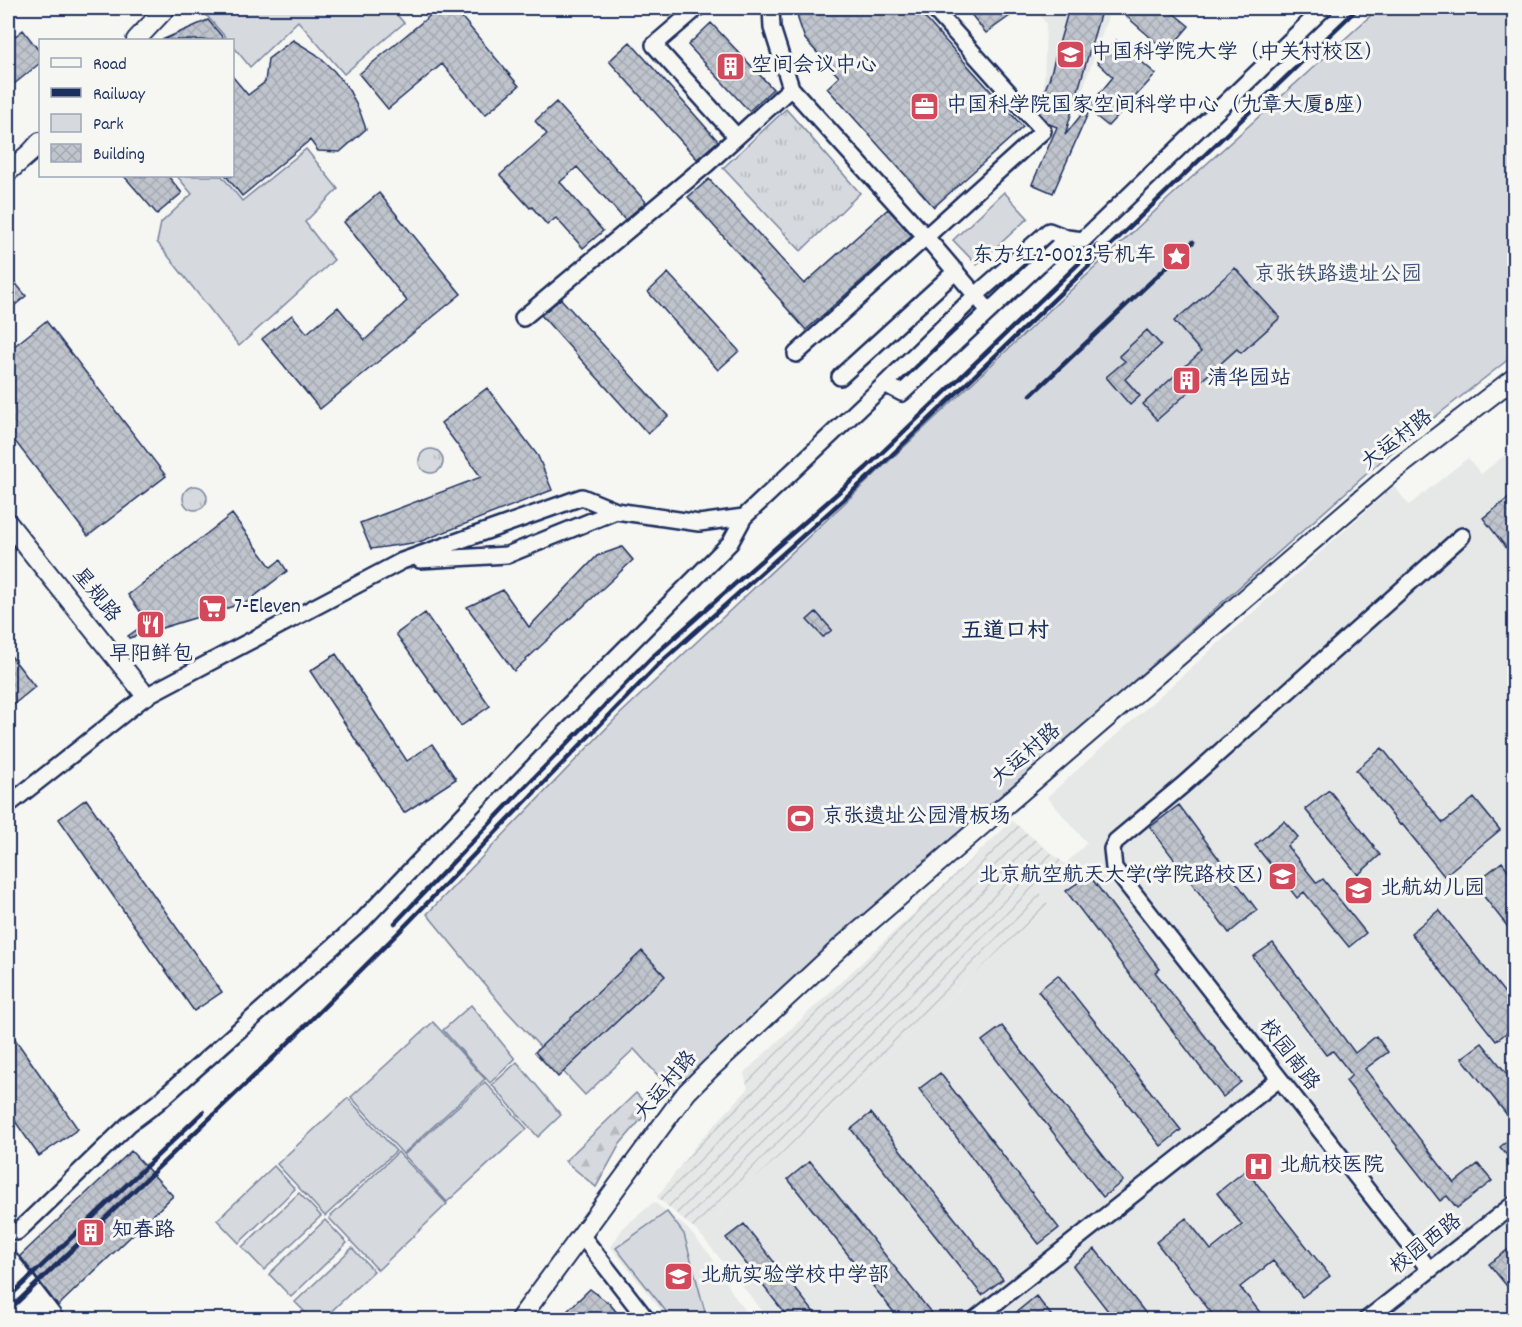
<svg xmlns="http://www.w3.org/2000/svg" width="1522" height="1327" viewBox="0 0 1522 1327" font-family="Dekko,'LXGW WenKai TC',sans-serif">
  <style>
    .built { fill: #e6e7e7 }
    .industrial { fill: url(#industrial-furrows) }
    .grass { fill: url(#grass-tufts); stroke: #78849e; stroke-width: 1.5 }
    .forest { fill: url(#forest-firs); stroke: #78849e; stroke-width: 1.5 }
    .park { fill: #d6d9dd; stroke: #78849e; stroke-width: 1.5 }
    .building { fill: url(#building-cross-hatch); stroke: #1b2f5e; stroke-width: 1.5 }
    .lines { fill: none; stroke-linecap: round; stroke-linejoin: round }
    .minor-casing { stroke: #1b2f5e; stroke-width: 20 }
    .tertiary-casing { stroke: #1b2f5e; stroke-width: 22 }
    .primary-casing { stroke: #1b2f5e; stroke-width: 28 }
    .minor { stroke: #f6f6f2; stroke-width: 15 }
    .tertiary { stroke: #f6f6f2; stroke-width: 18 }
    .primary { stroke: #f6f6f2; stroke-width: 24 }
    .rail { stroke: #1b2f5e; stroke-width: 4.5 }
    .labels { text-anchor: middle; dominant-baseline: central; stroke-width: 6; stroke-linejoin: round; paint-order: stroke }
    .poi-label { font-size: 21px; fill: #1b2f5e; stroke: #f6f6f2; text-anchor: start }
    .park-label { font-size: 21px; fill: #405177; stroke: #f6f6f2 }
    .street-label { font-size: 21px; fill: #1b2f5e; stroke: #f6f6f2 }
    .neighbourhood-label { font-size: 22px; font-weight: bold; fill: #1b2f5e; stroke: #f6f6f2 }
  </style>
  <defs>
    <pattern id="industrial-furrows" width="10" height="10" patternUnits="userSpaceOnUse" patternTransform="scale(1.5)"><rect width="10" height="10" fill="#e6e7e7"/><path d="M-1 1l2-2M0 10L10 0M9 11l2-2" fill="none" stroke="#c5c6c9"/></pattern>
    <pattern id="grass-tufts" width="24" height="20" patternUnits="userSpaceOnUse" patternTransform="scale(1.5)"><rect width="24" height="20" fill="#d6d9dd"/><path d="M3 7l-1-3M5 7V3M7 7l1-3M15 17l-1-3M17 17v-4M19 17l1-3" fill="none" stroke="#b7bbc0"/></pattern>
    <pattern id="forest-firs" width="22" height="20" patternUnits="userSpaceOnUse" patternTransform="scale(1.5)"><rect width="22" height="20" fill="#d6d9dd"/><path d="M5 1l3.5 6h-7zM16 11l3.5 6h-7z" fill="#b7bbc0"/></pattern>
    <pattern id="building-cross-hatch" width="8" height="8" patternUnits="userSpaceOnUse" patternTransform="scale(1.5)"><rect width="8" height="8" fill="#c0c4cd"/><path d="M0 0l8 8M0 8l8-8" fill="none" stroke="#a4a9b2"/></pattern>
  </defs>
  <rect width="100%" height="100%" fill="#f6f6f2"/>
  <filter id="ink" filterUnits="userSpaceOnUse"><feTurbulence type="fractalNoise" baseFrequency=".0167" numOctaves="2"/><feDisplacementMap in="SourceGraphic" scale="12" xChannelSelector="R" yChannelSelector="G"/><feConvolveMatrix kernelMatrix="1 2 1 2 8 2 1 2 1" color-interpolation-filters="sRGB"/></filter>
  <g filter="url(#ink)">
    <path class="built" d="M1034,8h77l-32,92 -35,-15 2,-62z
      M1514,448v871h-745l-69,-85 40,-41 309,-288 -11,-15 49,-47 -40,-46 347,-311 15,19 59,-47 13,16z
      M654,1202l33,26 24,28 24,41 17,22h-84l-57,-72 12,-19z"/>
    <path class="industrial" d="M1012,821l53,43 -27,26 11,15 -309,288 -40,41 -43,-37 40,-53 51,-55 -4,-16z"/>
    <path class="grass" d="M786,109l74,84 -59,58 -78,-83z
      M419 461a12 12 0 1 1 24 0a12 12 0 1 1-24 0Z
      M183 498a12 12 0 1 1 24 0a12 12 0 1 1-24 0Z"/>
    <path class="forest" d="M636,1093l14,16 -30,35 -24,43 -31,-26z"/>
    <path class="park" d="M200,8h191l13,15 -60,51 -46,-53 -48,46 -17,-21 -1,-6h-4z
      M1379,8h135v347l-107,84 -27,23 -590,525 -108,98 -9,7 -39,-43 -49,46 -81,-87 -77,-94 193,-200 550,-517z
      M306,149l32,40 -33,33 29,38 -95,86 -82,-104 4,-19 31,-29 -15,-18h45l20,25z
      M1004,192l24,26 -51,47 -24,-25z
      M471,1005l44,54 -25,24 -47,-53z
      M433,1022l52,57 -82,75 -52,-57z
      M517,1062l44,53 -23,22 -46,-52z
      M485,1082l42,47 -80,73 -43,-47z
      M348,1098l48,53 -71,65 -48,-52z
      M398,1152l49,52 -69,66 -49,-52z
      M274,1166l21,23 -56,54 -22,-23z
      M299,1193l22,23 -57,54 -22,-23z
      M667,1212l17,22 23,85h-35l-56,-71z
      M325,1220l22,23 -56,54 -22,-23z
      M352,1248l22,23 -51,48h-11l-17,-17z"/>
    <path class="building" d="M428,8h26l65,78 -34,29 -43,-51 -54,45 -29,-35 74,-61z
      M797,8h119l107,119 -89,80 -107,-119 12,-11 -34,-38 -7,-20z
      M966,8h55l-35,25z
      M1069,8h33l-37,127 21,-26 3,2 -36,82 -21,-9 25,-57 -8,-3 -13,-15 13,-29z
      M1117,8h50l22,18 -22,26z
      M208,20l17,20h-63z
      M711,23l62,66 -24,22 -61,-66z
      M23,30l17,22v11l-32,26v-47z
      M293,40l23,14 18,17 14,17 12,24 6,17 -26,23 -22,-1 -8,-11 -68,56 -16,-20h6v-100l16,19 17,-13 3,-23z
      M1116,40l40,34 -48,52 -21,-17 26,-32 -16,-15z
      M630,42l88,99 -21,18 -88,-98z
      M556,102l90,100 -21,18 -48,-53 -17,15 43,49 -20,17 -27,-30 -9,7 -15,-18 -2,1 -30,-33 47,-41 -12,-13z
      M124,176h44l14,17 -25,21z
      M709,179l95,105 84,-75 24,27 -106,94 -24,-27h1l-95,-106z
      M379,193l82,101 -141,115 -58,-70 30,-24 15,18 31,-26 27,33 42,-39 -63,-79z
      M1235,268l45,50 -39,35 -4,-4 -80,71 -14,-16 58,-52 -27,-31 13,-11h1z
      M668,273l71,78 -21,19 -70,-78z
      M8,274l18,22 -18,15z
      M561,299l107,117 -20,18 -107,-119z
      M46,321l120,155 -78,60 -80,-104v-81z
      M1147,330l14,15 -36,34 15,17 -10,9 -24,-28 19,-16 -6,-5z
      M487,388l51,68 14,34 -133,52 -48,7 -11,-26 121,-46 -40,-54z
      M1515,493v66l-32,-41z
      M232,514l39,53 9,-7 7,11 -40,31 -118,36 -1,-2 20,-14 -20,-27z
      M622,547l11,13 -119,111 -47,-64 36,-17 26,37 68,-71z
      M816,612l16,18 -9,7 -16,-17z
      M425,613l65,93 -29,20 -65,-92z
      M8,652l27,35 -27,22z
      M336,654l71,107 25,-17 24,35 -52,34 -94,-142z
      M1382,748l61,75 31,-25 26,32 -56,46 -42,-52 -2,1 -44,-55z
      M1329,790l45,56 -1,1 7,8 -22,20 -53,-66z
      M86,799l136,193 -28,19 -135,-192z
      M1179,805l78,105 -28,23 -79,-106z
      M1284,821l14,16 -11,9 30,37 6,-4 43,54 -17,14 -45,-55 -7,6 -42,-53z
      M1502,862l13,17v57l-41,-52z
      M1089,875l71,94 -5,3 86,110 -18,15 -157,-206z
      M1439,910l76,96v20l-19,15 -85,-108z
      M1273,943l82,110 21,-17 12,16 -23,17 89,114 24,-19 14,17 -35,27 -10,-12 -7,5 -94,-120 6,-6 -19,-24 -7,4 -73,-98z
      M642,951l23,25 -107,101 -23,-25z
      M1058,975l123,155 -20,16 -123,-155z
      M1002,1026l121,155 -20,16 -121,-156z
      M8,1029l70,100 -39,27 -31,-45z
      M1482,1043l33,41v41l-53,-67z
      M940,1073l119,155 -20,16 -120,-155z
      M871,1113l132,166 -21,16 -131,-166z
      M1515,1135v30l-15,-18z
      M131,1151l42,45 -115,110 -38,-50z
      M810,1161l127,159h-37l-112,-141z
      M1246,1170l84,106 -28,21 -29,-36 -33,26 26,33h-49l-61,-78 30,-24 25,32 31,-25 -25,-32z
      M744,1224l76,96h-30l-64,-82z
      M1515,1244v52l-26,-32z
      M1095,1249l56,71h-36l-42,-54z
      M590,1289l20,15 13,16h-65z
      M1036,1296l19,24h-48z"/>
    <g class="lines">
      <defs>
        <path id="minor" d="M697,8l-43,37 83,92
          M771,8l1,20 19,60 135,149 63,74
          M523,318l184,-154 84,-76
          M796,354l247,-223 -110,-123
          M840,377l116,-106
          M885,384l17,9 165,-155
          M420,560l87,-5 109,-44
          M8,805l138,-109 256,-135 180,-64 34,14 83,12 45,-6
          M17,1232l18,-17 94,-91 28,-21 206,-183 186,-195 181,-182 14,-26 141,-133 91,-89 73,-64 18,7 16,2 241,-232
          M582,1236l65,84
          M1429,1269l-315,-401 -2,-19 4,-8 67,-56 279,-249
          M974,1320l305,-241
          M1366,1320l148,-116"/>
        <path id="tertiary" d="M136,40l30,-32
          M8,172l23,-20 9,-10
          M8,523l138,173
          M8,1259l47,61
          M519,1320l158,-215 10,-13 23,-23 133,-124 553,-476 118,-91"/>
        <path id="primary" d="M8,1284l25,36
          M8,1316l2,4"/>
      </defs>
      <use href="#minor" class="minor-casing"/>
      <use href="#tertiary" class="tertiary-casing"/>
      <use href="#primary" class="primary-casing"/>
      <use href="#minor" class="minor"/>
      <use href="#tertiary" class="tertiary"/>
      <use href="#primary" class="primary"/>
      <path class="rail" d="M1031,395l162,-153
        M395,923l121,-127 134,-137 216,-191 231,-222
        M8,1298l195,-186
        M8,1311l267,-255 124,-124 259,-267 214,-191 486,-466"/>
    </g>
  </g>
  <defs>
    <symbol id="university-square" viewBox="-11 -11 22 22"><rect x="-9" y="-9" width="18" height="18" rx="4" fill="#d1495b" stroke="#f6f6f2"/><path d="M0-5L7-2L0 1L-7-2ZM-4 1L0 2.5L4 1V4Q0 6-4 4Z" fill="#fff"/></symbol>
    <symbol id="building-square" viewBox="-11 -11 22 22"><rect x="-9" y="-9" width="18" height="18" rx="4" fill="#d1495b" stroke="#f6f6f2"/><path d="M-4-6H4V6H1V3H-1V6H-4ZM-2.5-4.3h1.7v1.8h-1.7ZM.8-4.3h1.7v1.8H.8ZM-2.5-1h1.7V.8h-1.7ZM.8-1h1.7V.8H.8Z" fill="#fff"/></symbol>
    <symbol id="office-square" viewBox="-11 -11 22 22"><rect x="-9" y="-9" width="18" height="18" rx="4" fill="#d1495b" stroke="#f6f6f2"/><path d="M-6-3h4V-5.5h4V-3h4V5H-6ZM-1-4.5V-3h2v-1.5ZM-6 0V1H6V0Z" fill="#fff"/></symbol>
    <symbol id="sight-square" viewBox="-11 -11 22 22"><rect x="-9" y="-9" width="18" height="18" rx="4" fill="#d1495b" stroke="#f6f6f2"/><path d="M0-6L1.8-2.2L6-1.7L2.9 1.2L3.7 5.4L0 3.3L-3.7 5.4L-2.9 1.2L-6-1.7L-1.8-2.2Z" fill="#fff"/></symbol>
    <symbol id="supermarket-square" viewBox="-11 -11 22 22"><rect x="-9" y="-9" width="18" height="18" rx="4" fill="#d1495b" stroke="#f6f6f2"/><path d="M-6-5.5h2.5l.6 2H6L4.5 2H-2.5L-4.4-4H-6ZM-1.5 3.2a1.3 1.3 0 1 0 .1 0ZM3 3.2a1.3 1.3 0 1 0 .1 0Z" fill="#fff"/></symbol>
    <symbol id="restaurant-square" viewBox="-11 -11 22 22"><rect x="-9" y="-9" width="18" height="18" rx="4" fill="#d1495b" stroke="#f6f6f2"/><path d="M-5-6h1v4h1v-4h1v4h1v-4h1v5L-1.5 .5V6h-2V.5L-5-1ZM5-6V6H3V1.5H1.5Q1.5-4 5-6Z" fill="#fff"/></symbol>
    <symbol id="stadium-square" viewBox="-11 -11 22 22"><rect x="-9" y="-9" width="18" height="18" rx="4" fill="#d1495b" stroke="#f6f6f2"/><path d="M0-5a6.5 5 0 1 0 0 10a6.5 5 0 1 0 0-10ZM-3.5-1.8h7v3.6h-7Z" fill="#fff"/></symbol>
    <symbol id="school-square" viewBox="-11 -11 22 22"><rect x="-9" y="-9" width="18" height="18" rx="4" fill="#d1495b" stroke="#f6f6f2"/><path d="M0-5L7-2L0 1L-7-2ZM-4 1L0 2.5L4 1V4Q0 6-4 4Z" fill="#fff"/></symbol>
    <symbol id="hospital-square" viewBox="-11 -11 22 22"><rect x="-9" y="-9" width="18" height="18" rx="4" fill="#d1495b" stroke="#f6f6f2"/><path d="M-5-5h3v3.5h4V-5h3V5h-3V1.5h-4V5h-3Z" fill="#fff"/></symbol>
  </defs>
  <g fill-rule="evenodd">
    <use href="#university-square" x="1054" y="38" width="33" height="33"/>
    <use href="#building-square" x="714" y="50" width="33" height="33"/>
    <use href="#office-square" x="908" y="90" width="33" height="33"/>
    <use href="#sight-square" x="1160" y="240" width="33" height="33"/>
    <use href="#building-square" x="1170" y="364" width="33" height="33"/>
    <use href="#supermarket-square" x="196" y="592" width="33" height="33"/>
    <use href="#restaurant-square" x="134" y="608" width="33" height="33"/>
    <use href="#stadium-square" x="784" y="802" width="33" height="33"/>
    <use href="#university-square" x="1266" y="860" width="33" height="33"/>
    <use href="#school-square" x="1342" y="874" width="33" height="33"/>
    <use href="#hospital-square" x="1242" y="1150" width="33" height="33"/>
    <use href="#building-square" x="74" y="1216" width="33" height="33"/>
    <use href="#school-square" x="662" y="1260" width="33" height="33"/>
  </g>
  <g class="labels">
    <g class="poi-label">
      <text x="1091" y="54">中国科学院大学（中关村校区）</text>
      <text x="751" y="67">空间会议中心</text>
      <text x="946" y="107">中国科学院国家空间科学中心（九章大厦B座）</text>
      <text x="1156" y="257" text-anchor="end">东方红2-0023号机车</text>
      <text x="1207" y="380">清华园站</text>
      <text x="234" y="608">7-Eleven</text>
      <text x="151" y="656" text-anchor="middle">早阳鲜包</text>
      <text x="822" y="818">京张遗址公园滑板场</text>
      <text x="1262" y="877" text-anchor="end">北京航空航天大学(学院路校区)</text>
      <text x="1380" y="890">北航幼儿园</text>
      <text x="1279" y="1167">北航校医院</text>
      <text x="112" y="1232">知春路</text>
      <text x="700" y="1277">北航实验学校中学部</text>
    </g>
    <g class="park-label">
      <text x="1338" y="276">京张铁路遗址公园</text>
    </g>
    <g class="street-label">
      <text transform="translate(1398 441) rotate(-38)">大运村路</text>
      <text transform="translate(95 596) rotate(51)">星规路</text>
      <text transform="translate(1027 756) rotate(-41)">大运村路</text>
      <text transform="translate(1288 1056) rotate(52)">校园南路</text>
      <text transform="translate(667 1087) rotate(-50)">大运村路</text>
      <text transform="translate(1427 1245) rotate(-38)">校园西路</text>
    </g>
    <g class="neighbourhood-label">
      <text x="1005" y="632">五道口村</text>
    </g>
  </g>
  <rect width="1522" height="1327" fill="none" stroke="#f6f6f2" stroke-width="30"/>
  <rect x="15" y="15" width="1492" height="1297" fill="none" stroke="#1b2f5e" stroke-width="2" filter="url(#ink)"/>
  <rect x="39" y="39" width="195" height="138" fill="#f6f6f2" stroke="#9ea6b7" stroke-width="1.5"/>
  <rect x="51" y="58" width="30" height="9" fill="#f6f6f2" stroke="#9ea6b7" stroke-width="1.5"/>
  <text x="93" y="69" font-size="18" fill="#1b2f5e">Road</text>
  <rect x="51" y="88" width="30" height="9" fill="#1b2f5e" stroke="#9ea6b7" stroke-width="1.5"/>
  <text x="93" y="99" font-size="18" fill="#1b2f5e">Railway</text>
  <rect x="51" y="114" width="30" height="18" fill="#d6d9dd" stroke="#9ea6b7" stroke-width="1.5"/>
  <text x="93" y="129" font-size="18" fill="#1b2f5e">Park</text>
  <rect x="51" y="144" width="30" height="18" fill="url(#building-cross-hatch)" stroke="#9ea6b7" stroke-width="1.5"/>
  <text x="93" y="159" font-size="18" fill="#1b2f5e">Building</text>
</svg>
